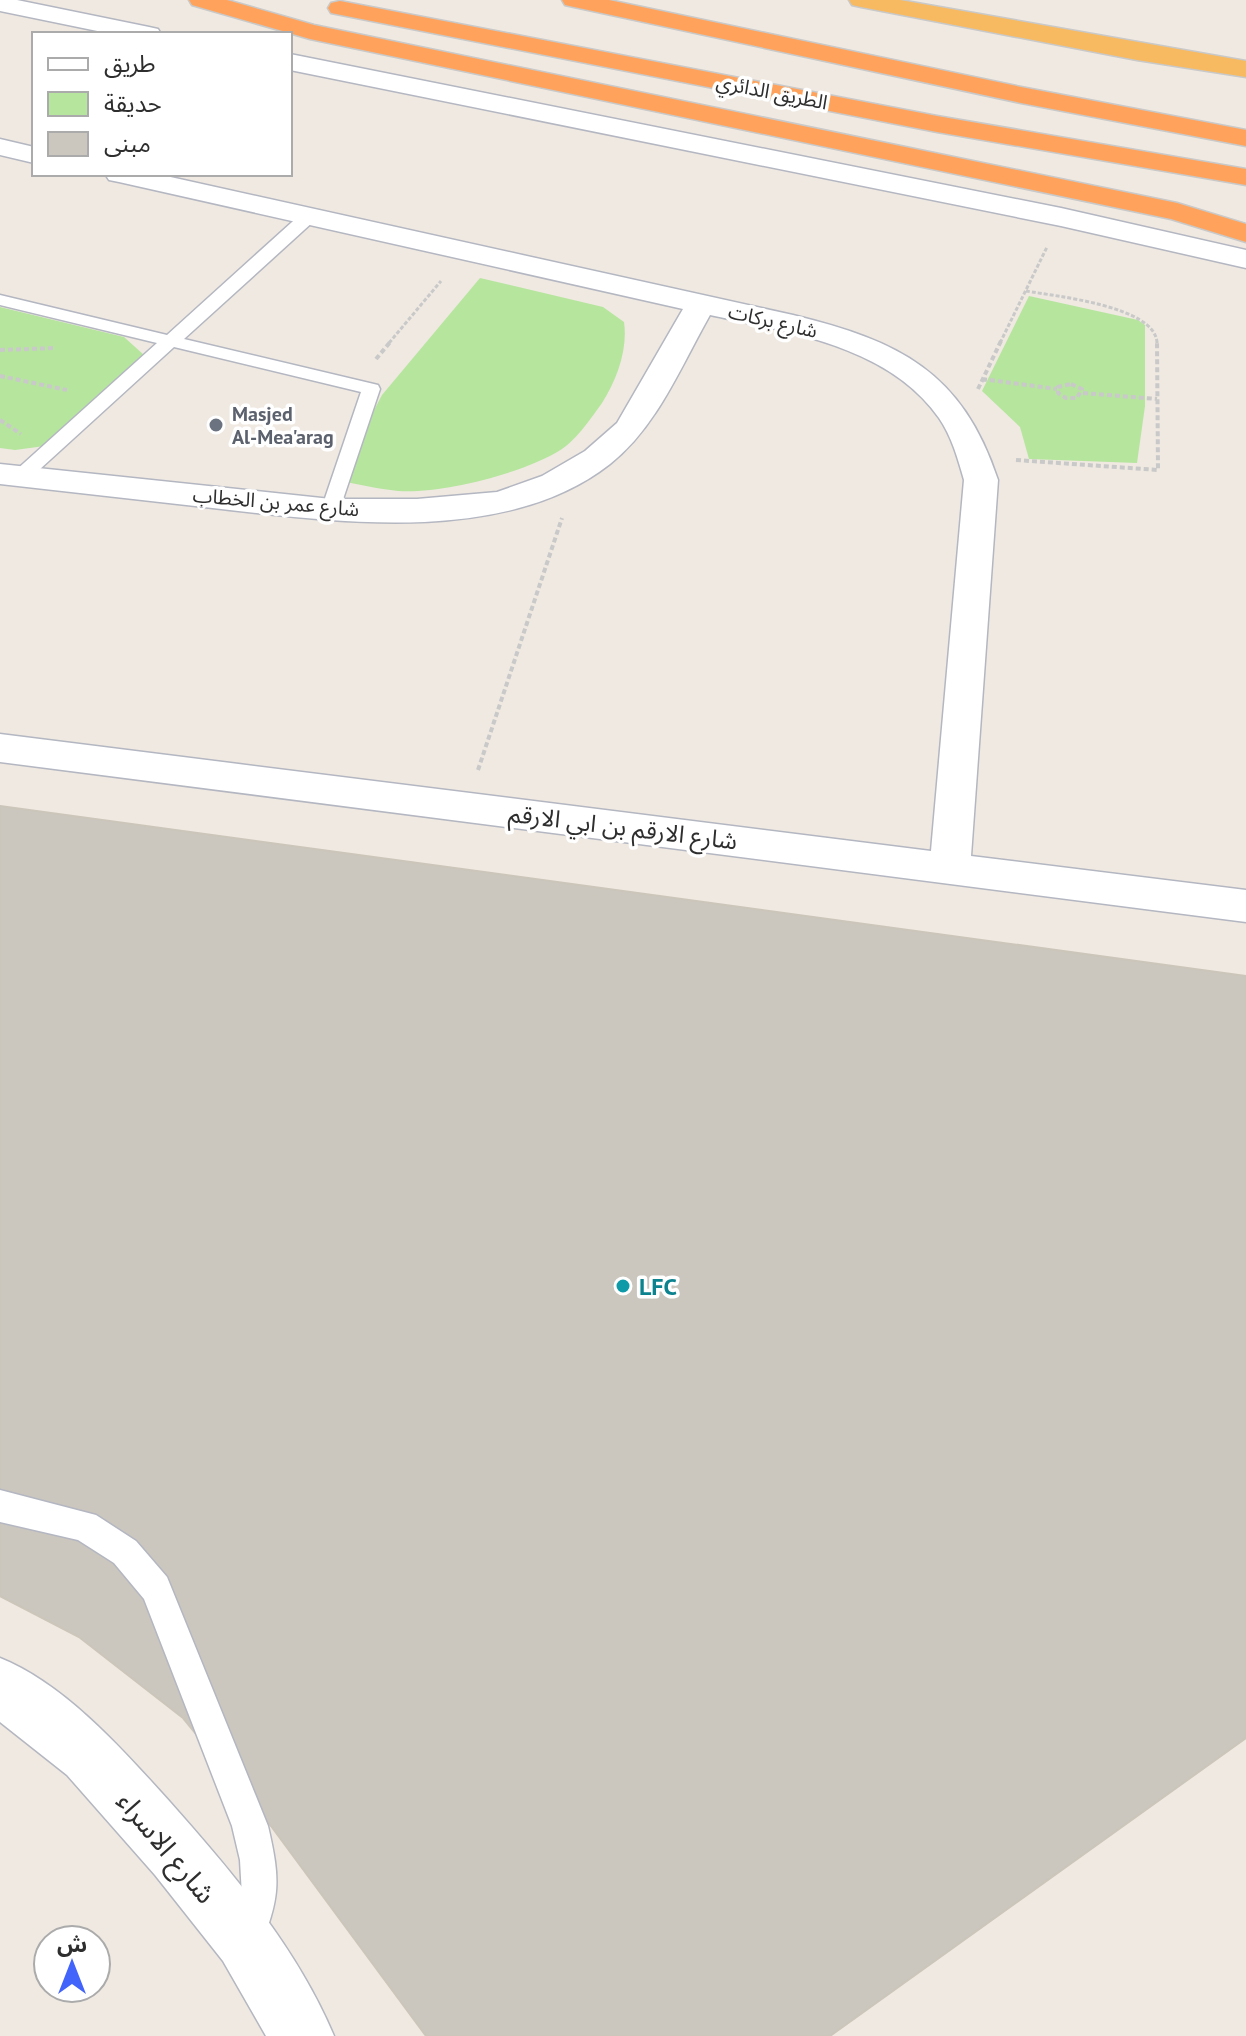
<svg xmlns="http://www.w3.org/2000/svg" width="1246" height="2036" viewBox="0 0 1246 2036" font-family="'PT Sans','Noto Sans Arabic',sans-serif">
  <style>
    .green { fill: #b6e59e }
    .building { fill: #cbc7bf; stroke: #cbc5ba; stroke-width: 2 }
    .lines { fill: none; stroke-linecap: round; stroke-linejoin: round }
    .service-casing { stroke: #b4b7c1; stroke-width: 3 }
    .minor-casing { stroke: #b4b7c1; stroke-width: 3 }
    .trunk-casing { stroke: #c9c9c9; stroke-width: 3 }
    .motorway-casing { stroke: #c9c9c9; stroke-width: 3 }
    .path-far1 { stroke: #c9c9c9; stroke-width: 3; stroke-dasharray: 4 2; stroke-linecap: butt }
    .path { stroke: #c9c9c9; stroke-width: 4; stroke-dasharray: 5 3; stroke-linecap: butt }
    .service { fill: #fff; fill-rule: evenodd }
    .minor { fill: #fff; fill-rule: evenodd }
    .trunk { fill: #f8ba60; fill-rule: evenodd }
    .motorway { fill: #ffa35c; fill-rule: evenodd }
    .worship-dot { fill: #6b7280; stroke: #fff; stroke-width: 3 }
    .culture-dot { fill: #0f9aa8; stroke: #fff; stroke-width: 3 }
    .labels { text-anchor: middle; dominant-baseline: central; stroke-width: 7; stroke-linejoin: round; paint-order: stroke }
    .far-street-label { font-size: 20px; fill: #2e2e2e; stroke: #fff }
    .far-worship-label { font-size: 20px; font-weight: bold; fill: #5b616d; stroke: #fff; text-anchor: start }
    .street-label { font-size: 24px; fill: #2e2e2e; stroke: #fff }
    .culture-label { font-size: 24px; font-weight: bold; fill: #0d838f; stroke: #fff; text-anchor: start }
    .near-street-label { font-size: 28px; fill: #2e2e2e; stroke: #fff }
  </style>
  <rect width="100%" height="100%" fill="#efe9e1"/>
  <path class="green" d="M480,278l123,29 21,15c4,27 -7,58 -22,81 -10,14 -25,36 -40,46 -37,24 -120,45 -164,42 -20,-2 -41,-7 -61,-11l45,-85z
    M1029,296l109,24 7,5v81l-8,57 -108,-4 -9,-32 -38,-36z
    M0,307l124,30 20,18 -92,90 -37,5 -15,-2z"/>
  <path class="building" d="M0,806l1246,170v762l-416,298h-404l-155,-210 -88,-108 -104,-81 -79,-41z"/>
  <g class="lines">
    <defs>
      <path id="service" d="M308,212l8,5 -2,4 -130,118 194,46 2,4 -42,125h-14l-3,-4 40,-118 -187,-45 -146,133h-14l-3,-4 3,-4 143,-129 -157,-38v-10l167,40 135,-122z
        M0,1490l96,25 40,26 31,36 101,249c13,56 12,72 -10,126l-13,5 -13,-5 -5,-13 15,-43 -2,-36 -8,-34 -88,-227 -30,-36 -36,-23 -78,-18z"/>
      <path id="minor" d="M0,0h17l132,27 9,2 3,5h-49l-112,-23z
        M290,54l771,154 185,42v18l-185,-42 -771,-156z
        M0,139l34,8v16l-34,-8z
        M105,174h52l636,141c106,26 169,56 205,165l-27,376 275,34v32l-1246,-160v-28l931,117 33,-371c-6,-21 -12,-43 -25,-62 -50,-72 -150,-86 -229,-103 -29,51 -53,112 -100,149 -107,84 -281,57 -406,43 -68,-8 -136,-15 -204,-23v-20l331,35h86l80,-7 45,-16 43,-25 32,-28 66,-114 -564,-127 -10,-2z
        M0,1658c65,26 124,93 170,144 63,71 127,146 164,234h-68l-43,-75 -68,-86 -88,-100 -67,-53z"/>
      <path id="trunk" d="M849,0h51l346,61v16l-109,-17 -276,-53 -9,-2z"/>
      <path id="motorway" d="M189,0h38l87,25 863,178 69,21v18l-75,-23 -861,-180 -118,-34z
        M562,0h47l412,87 225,43v16l-225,-43 -447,-96 -9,-2z
        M340,1l597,115 309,53v16l-309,-53 -606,-119 -3,-5 3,-5z"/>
    </defs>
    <use href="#service" class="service-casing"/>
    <use href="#minor" class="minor-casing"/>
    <use href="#trunk" class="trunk-casing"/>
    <use href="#motorway" class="motorway-casing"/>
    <path class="path-far1" d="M1026,291c28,5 130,15 131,52
      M389,343l52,-62
      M1000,343l47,-96"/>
    <path class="path" d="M0,350l56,-2
      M376,359l15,-18
      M0,376l67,14
      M982,379l75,10
      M1071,384l11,5 -5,9h-11l-8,-5v-6z
      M978,389l23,-48
      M1083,393l74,6
      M0,420l21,14
      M1016,460l142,10 -1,-129
      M478,770l84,-252"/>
    <use href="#service" class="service"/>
    <use href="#minor" class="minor"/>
    <use href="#trunk" class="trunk"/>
    <use href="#motorway" class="motorway"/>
  </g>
  <circle class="worship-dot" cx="216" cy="425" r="8"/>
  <circle class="culture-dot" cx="623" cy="1286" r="8"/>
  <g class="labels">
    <g class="far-street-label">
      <text transform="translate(772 92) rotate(11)">الطريق الدائري</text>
      <text transform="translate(773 321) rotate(13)">شارع بركات</text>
      <text transform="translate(276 502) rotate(5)">شارع عمر بن الخطاب</text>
    </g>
    <g class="far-worship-label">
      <text x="232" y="414">Masjed<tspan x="232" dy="23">Al-Mea'arag</tspan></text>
    </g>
    <g class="street-label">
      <text transform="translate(623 827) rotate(7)">شارع الارقم بن ابي الارقم</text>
    </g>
    <g class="culture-label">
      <text x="639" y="1286">LFC</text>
    </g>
    <g class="near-street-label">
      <text transform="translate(167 1847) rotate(50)">شارع الاسراء</text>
    </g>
  </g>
  <rect x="32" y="32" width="260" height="144" fill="#ffffff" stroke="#ababab" stroke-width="2"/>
  <rect x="48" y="58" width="40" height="12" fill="#ffffff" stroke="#ababab" stroke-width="2"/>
  <text x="104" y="72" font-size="24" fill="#2e2e2e">طريق</text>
  <rect x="48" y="92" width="40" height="24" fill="#b6e59e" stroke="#ababab" stroke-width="2"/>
  <text x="104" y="112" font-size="24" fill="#2e2e2e">حديقة</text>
  <rect x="48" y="132" width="40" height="24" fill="#cbc7bf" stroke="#ababab" stroke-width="2"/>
  <text x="104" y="152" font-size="24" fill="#2e2e2e">مبنى</text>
  <g transform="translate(72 1964)"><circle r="38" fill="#ffffff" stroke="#ababab" stroke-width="2"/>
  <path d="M0-6L14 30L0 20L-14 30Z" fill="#4264fb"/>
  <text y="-12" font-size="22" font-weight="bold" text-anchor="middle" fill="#2e2e2e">ش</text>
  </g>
</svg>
